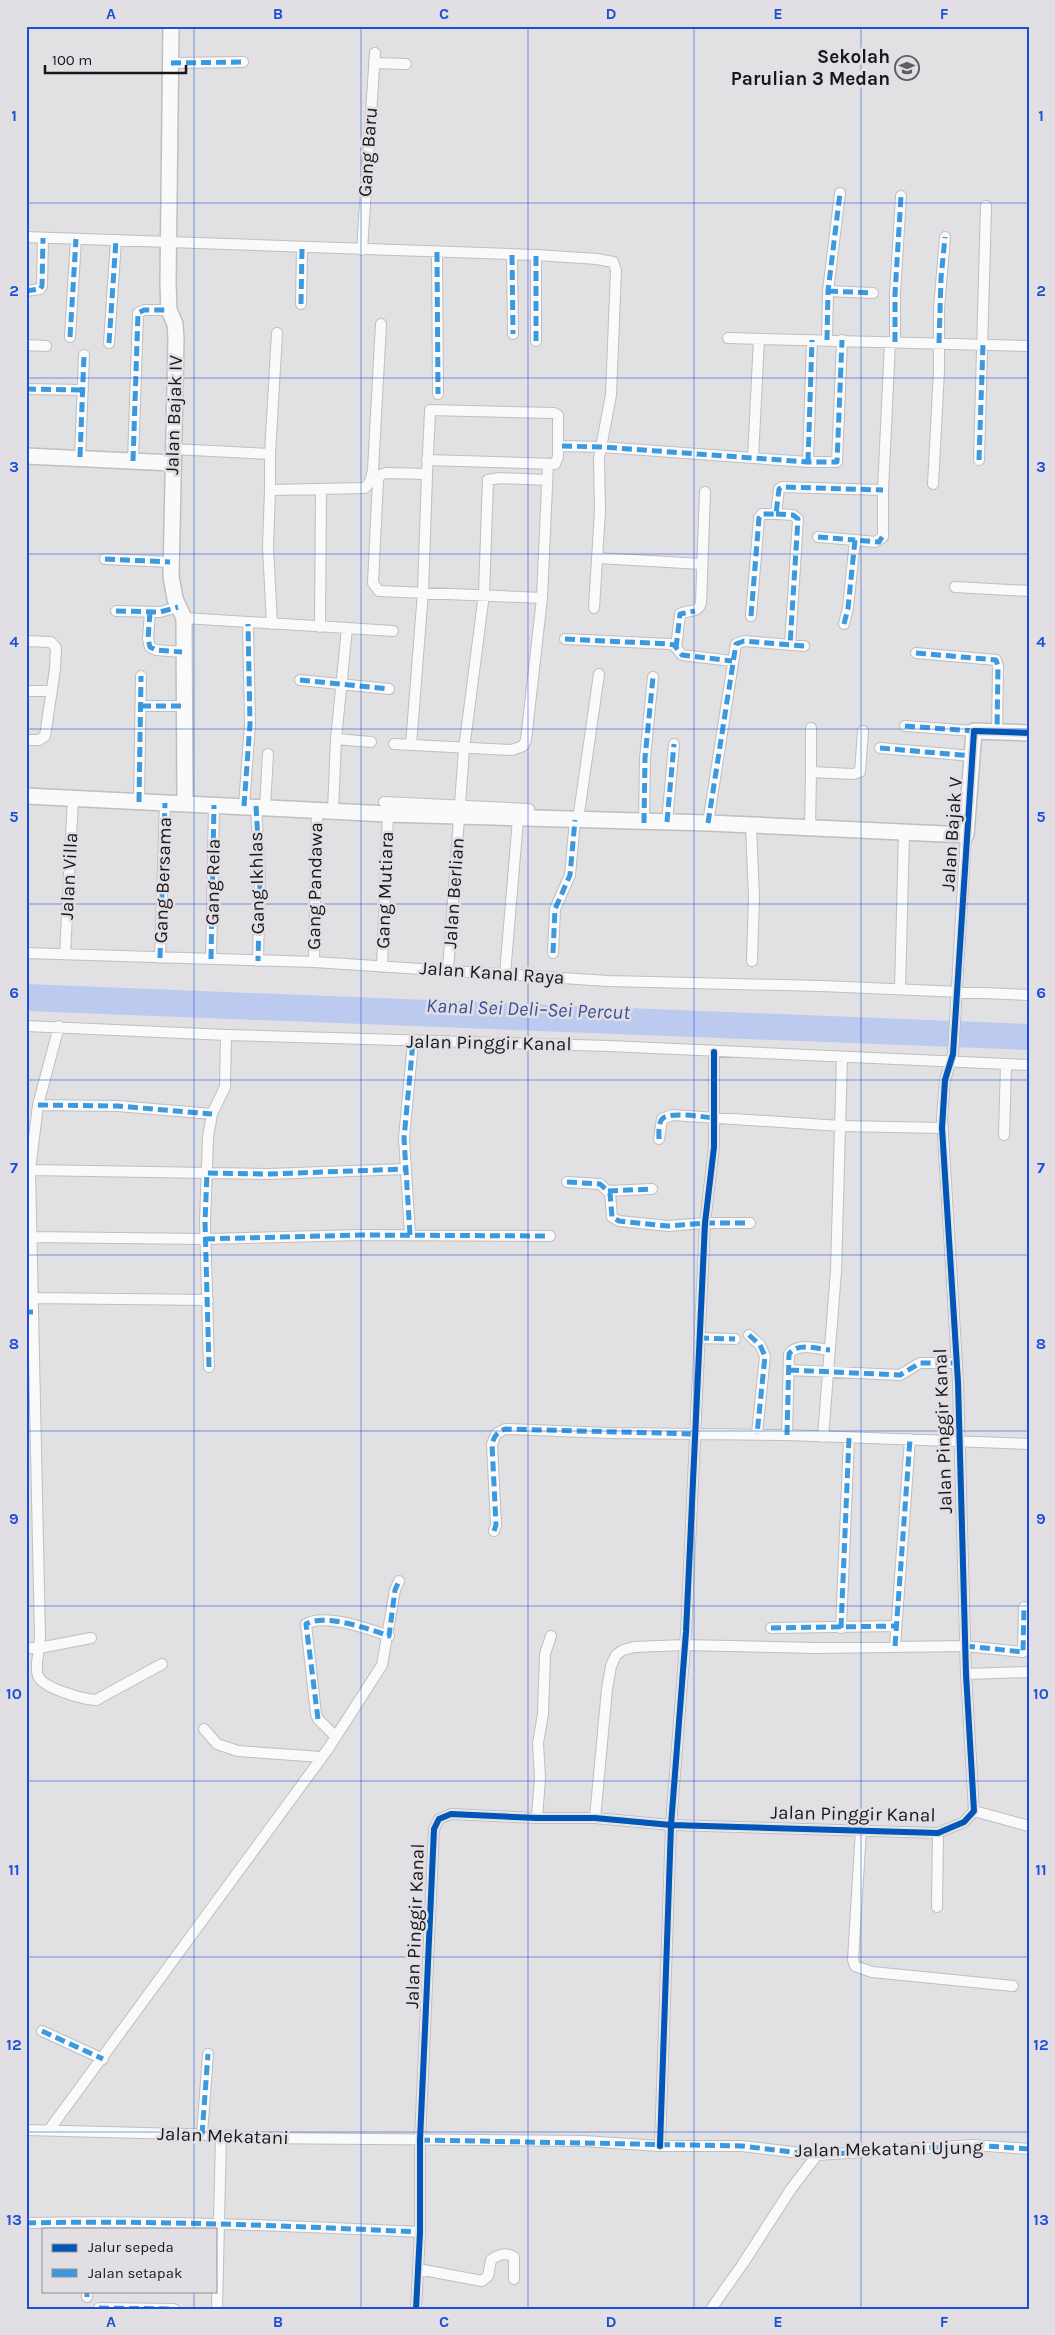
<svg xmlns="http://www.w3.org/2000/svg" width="1055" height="2335" viewBox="0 0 1055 2335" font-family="Karla,sans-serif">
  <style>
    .water { fill: #bdcaef }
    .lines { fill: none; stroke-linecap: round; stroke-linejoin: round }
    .street-casing { stroke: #bfbec0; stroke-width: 12 }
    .secondary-casing { stroke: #bfbec0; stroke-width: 18 }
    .street { stroke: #fafafb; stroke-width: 10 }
    .secondary { stroke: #fafafb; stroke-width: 15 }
    .quiet { stroke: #3b9adf; stroke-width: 5; stroke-dasharray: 10 5; stroke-linecap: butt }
    .cycleway-casing { stroke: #e1dfe3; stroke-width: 9 }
    .cycleway { stroke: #0057b8; stroke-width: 6 }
    .grid { fill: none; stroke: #1d4ed8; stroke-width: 1; stroke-opacity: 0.55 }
    .labels { text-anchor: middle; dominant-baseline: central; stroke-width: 5; stroke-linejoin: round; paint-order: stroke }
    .poi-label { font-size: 19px; font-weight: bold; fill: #181719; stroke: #e1dfe3; text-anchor: end }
    .street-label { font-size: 19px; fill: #181719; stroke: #e1dfe3 }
    .water-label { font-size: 20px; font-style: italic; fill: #3b4f9a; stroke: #e1dfe3 }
    .neatline { fill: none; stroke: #1d4ed8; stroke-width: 2 }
    .grid-label { font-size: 16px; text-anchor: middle; font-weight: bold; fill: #1d4ed8 }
  </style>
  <rect width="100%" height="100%" fill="#e1e0e2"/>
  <path class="water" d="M26,984l1003,40v26l-1003,-39z"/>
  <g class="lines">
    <defs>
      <path id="street" d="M171,63l72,-1
        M374,63l32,1
        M26,237l510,18 61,4 16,3 3,8 -5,125 -12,63 1,53 -6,97
        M362,250l13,-197
        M437,252l1,142
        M512,255l1,79
        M26,291l14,-2 2,-3 1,-48
        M828,291l45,2
        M301,304l1,-56
        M70,337l6,-98
        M728,338l301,8
        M827,340l1,-49 12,-98
        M536,341v-86
        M895,342v-48l6,-98
        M109,343l7,-103
        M26,345l20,1
        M26,389l57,1
        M562,446l40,1 206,15h29l5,-122
        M173,449l97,5v36l95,-2 5,-6 3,-12 8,-146
        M270,454l7,-121
        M80,457l4,-102
        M753,458l6,-119
        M427,460l128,4 3,-7v-42l-4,-2 -124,-3v2l-3,62 -41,-1 -6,2 -2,5 -5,103 6,8 163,7 6,-134
        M979,460l7,-254
        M133,461l5,-148 6,-3h25
        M808,462l4,-122
        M933,484l6,-113v-62l6,-72
        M270,490l-2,57 4,77
        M776,514l17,1 5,4 -8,126
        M818,537l37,3
        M598,558l104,6
        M105,559l65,3
        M955,587l74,4
        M116,611l44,1 18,-5
        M150,612l-2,27 2,8 6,3 26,2
        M751,616l8,-98 3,-4h14l3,-25 3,-2 101,3
        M184,618l163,10 -11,111 35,3
        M844,624l4,-16 7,-68 20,2 8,-5v-47l7,-148
        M320,627l1,-137
        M347,628l46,3
        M565,639l104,5 5,1 8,10 50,6
        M26,641l25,1 5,6 -1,21 -10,67 -6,4h-13
        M676,648l4,-34c8,-5 18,0 21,-11l4,-111
        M916,653l80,7 2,6 -1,66
        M300,680l89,9
        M26,691h26
        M141,706h42
        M905,726l69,5
        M394,744l118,6 11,-4 3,-6 16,-142
        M411,745l12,-153 4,-118
        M880,748l92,8
        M811,772v-44
        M139,802l2,-126
        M384,802l145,7
        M244,806l6,-82 -2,-100
        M256,806l4,70 -2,85
        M265,807l3,-53
        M333,811l3,-72
        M578,820l21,-146
        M667,822l7,-78
        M644,823l1,-65 8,-81
        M708,823l28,-179 8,-3 60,5
        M751,826l3,71 -2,64
        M810,828l1,-56 42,2 7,-2 3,-41
        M26,953l288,9 294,19 214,5 207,9
        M553,953l2,-44 15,-34 5,-55
        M65,954l8,-156
        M160,958l5,-155
        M211,959l3,-154
        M314,962l3,-152
        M382,967l6,-153
        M448,970l16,-221 20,-155 4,-114 12,-2 47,2
        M505,974l13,-155
        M900,989l4,-156
        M26,1026l200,9 383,11 420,19
        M38,1105l80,1 94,8
        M1004,1135l2,-71
        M659,1139l3,-20 10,-4 169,11 101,2
        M30,1170l239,4 137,-5
        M567,1182l33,2 10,9 2,24 7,4 49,5 37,-3h45
        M608,1191l44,-2
        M410,1235l-6,-97 9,-96
        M32,1237l173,2 155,-4 190,1
        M33,1298l175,2
        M749,1335l11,10 5,11 -8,78
        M699,1338l36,1
        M209,1367l-4,-145 3,-85 4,-23 13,-27 1,-52
        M789,1370l111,5 20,-12h36
        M787,1435l2,-81c8,-12 28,-5 41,-4
        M823,1437l13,-166 6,-214
        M494,1531l2,-6 -4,-81 4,-10 9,-5 105,4 177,2 242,9
        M771,1628l124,-2
        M841,1628l8,-190
        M91,1638l-52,10c-1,8 -4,20 -1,28 6,13 45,23 58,24l66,-36
        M895,1646l15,-207
        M26,1648h13l1,-11 -10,-467 8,-65 21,-79
        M966,1674l63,-2
        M204,1729l13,15 21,7 83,6
        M336,1737l-18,-18 -2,-5 -10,-90c19,-11 63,5 83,12
        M974,1811l55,15
        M537,1818l3,-40 -2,-35 5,-29 2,-60 6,-18
        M595,1818l12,-129 4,-23 5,-11 7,-5 11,-3 50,-2 132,3 149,-2 58,6 1,-45
        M861,1830l-8,130 2,6 17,6 141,14
        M937,1907l1,-74
        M42,2031l61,28
        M26,2130l195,5 19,3 344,3 76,5h82l75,9 156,-10 56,4
        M49,2130l279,-381 54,-84 13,-75 4,-9
        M202,2135l6,-81
        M660,2146l11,-321 15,-193 19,-409 9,-76v-95
        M26,2223c132,-3 263,3 394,9
        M418,2269l64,12 6,-5 3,-16c8,-6 15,-8 23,-3v22
        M87,2297v-6
        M99,2308l75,1
        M217,2309l4,-174
        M416,2309l4,-77v-92l14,-311 5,-10 12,-5 86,4h58l76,7 267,8 26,-11 10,-11 -8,-137 -8,-292 -16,-265 3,-37 8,-26 13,-219
        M711,2309l33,-47 47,-73 26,-34"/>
      <path id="secondary" d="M171,26l-3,258 1,26 6,14 1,15 -5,237 4,23 9,19 1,185
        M26,456l147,7
        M26,796l362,18 320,9 258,12 8,-104 55,2"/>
    </defs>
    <use href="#street" class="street-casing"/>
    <use href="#secondary" class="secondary-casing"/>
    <use href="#street" class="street"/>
    <use href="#secondary" class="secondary"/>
    <path class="quiet" d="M171,63l72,-1
      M437,252l1,142
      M512,255l1,79
      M26,291l14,-2 2,-3 1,-48
      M828,291l45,2
      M301,304l1,-56
      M70,337l6,-98
      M827,340l1,-49 12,-98
      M536,341v-86
      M895,342v-48l6,-98
      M109,343l7,-103
      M939,343l2,-65 4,-41
      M26,389l57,1
      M562,446l40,1 206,15h29l5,-122
      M80,457l4,-102
      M979,460l4,-116
      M133,461l5,-148 6,-3h25
      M808,462l4,-122
      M776,514l17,1 5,4 -8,126
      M818,537l37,3
      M105,559l65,3
      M116,611l44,1 18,-5
      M150,612l-2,27 2,8 6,3 26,2
      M751,616l8,-98 3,-4h14l3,-25 3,-2 101,3
      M844,624l4,-16 7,-68 24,2 5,-8
      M565,639l104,5 5,1 8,10 50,6
      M676,648l4,-34 15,-3
      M916,653l80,7 2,6 -1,66
      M300,680l89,9
      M141,706h42
      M905,726l69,5
      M880,748l92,8
      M139,802l2,-126
      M244,806l6,-82 -2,-100
      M256,806l4,70 -2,85
      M667,822l7,-78
      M644,823l1,-65 8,-81
      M708,823l28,-179 8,-3 60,5
      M553,953l2,-44 15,-34 5,-55
      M160,958l5,-155
      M211,959l3,-154
      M38,1105l80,1 94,8
      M659,1139c0,-6 -1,-15 3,-20 6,-8 42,-2 52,-1
      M567,1182l33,2 10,9 2,24 7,4 49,5 37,-3h45
      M608,1191l44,-2
      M410,1235l-6,-97 9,-96
      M205,1239l155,-4 190,1
      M26,1312h7
      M749,1335l11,10 5,11 -8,78
      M699,1338l36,1
      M209,1367l-4,-145 2,-49 62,1 137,-5
      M789,1370l111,5 20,-12h36
      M787,1435l2,-81c8,-12 28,-5 41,-4
      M494,1531l2,-6 -4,-81c2,-8 5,-12 13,-15l190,5
      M771,1628l124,-2
      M841,1628l8,-190
      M895,1646l15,-207
      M965,1646l58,6 1,-45
      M318,1719l-12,-95c19,-11 63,5 83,12l6,-46 4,-9
      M42,2031l61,28
      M202,2135l6,-81
      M420,2140l322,6 75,9 156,-10 56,4
      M26,2223c132,-3 263,3 394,9
      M87,2297v-6
      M99,2308l75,1"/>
    <defs>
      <path id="cycleway" d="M660,2146l11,-321 15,-193 19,-409 9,-76v-95
        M416,2309l4,-77v-92l14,-311 5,-10 12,-5 86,4h58l76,7 267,8 26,-11 10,-11 -8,-137 -8,-292 -16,-254 3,-48 8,-26 21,-323 55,2"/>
    </defs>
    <use href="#cycleway" class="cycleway-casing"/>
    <use href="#cycleway" class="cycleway"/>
  </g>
  <path class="grid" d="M194,26v2203M361,26v2283M528,26v2283M694,26v2283M861,26v2283M26,203h1003M26,378h1003M26,554h1003M26,729h1003M26,904h1003M26,1080h1003M26,1255h1003M26,1431h1003M26,1606h1003M26,1781h1003M26,1957h1003M26,2132h1003M194,2291v18"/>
  <defs>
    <symbol id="school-ring" viewBox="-11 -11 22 22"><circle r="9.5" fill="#e1dfe3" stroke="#5e5d5f" stroke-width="1.5"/><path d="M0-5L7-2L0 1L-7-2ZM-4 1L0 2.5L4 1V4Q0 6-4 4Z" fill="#5e5d5f"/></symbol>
  </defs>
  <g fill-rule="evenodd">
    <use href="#school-ring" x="893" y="54" width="28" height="28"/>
  </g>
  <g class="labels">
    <g class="poi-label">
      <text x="890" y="57">Sekolah<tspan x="890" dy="22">Parulian 3 Medan</tspan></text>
    </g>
    <g class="street-label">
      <text transform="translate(368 152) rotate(-86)">Gang Baru</text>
      <text transform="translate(174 415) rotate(-88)">Jalan Bajak IV</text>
      <text transform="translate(952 834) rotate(-86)">Jalan Bajak V</text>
      <text transform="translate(69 876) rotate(-87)">Jalan Villa</text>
      <text transform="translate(163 880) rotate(-88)">Gang Bersama</text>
      <text transform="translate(213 882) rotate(-89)">Gang Rela</text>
      <text transform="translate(257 883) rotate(-91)">Gang Ikhlas</text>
      <text transform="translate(315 886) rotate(-89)">Gang Pandawa</text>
      <text transform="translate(385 890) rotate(-88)">Gang Mutiara</text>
      <text transform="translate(454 893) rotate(-86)">Jalan Berlian</text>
      <text transform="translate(492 973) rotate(4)">Jalan Kanal Raya</text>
      <text transform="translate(489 1043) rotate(1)">Jalan Pinggir Kanal</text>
      <text transform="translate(943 1431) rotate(-92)">Jalan Pinggir Kanal</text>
      <text transform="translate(853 1814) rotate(1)">Jalan Pinggir Kanal</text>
      <text transform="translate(415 1926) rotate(-88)">Jalan Pinggir Kanal</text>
      <text transform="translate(223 2136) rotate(2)">Jalan Mekatani</text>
      <text transform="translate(889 2149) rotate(-1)">Jalan Mekatani Ujung</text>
    </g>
    <g class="water-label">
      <text transform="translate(528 1009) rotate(2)">Kanal Sei Deli–Sei Percut</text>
    </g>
  </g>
  <rect width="1055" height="2335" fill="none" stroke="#e1dfe3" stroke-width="55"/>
  <rect x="42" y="2228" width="175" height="65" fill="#e1dfe3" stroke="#918f92"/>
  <rect x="52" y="2244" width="25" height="8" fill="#0057b8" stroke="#918f92"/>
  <text x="88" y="2252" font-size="15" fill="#181719">Jalur sepeda</text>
  <rect x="52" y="2269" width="25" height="8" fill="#3b9adf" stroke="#918f92"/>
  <text x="88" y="2278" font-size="15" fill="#181719">Jalan setapak</text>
  <path d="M45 65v8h141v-8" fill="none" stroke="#181719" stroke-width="2.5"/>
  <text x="52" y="65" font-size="15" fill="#181719" stroke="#e1dfe3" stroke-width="4" paint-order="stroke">100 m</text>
  <rect x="28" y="28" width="1000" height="2280" class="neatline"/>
  <g class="grid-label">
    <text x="111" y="19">A</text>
    <text x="278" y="19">B</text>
    <text x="444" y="19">C</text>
    <text x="611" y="19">D</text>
    <text x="778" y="19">E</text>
    <text x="944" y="19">F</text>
    <text x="14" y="121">1</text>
    <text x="1041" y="121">1</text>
    <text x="14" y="296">2</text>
    <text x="1041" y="296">2</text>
    <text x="14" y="472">3</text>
    <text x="1041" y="472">3</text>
    <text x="14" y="647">4</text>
    <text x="1041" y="647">4</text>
    <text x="14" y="822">5</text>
    <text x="1041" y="822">5</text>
    <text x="14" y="998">6</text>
    <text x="1041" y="998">6</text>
    <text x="14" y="1173">7</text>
    <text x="1041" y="1173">7</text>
    <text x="14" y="1349">8</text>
    <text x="1041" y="1349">8</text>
    <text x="14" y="1524">9</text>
    <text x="1041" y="1524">9</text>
    <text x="14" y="1699">10</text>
    <text x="1041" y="1699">10</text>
    <text x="14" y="1875">11</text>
    <text x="1041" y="1875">11</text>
    <text x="14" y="2050">12</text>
    <text x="1041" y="2050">12</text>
    <text x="14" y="2225">13</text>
    <text x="1041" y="2225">13</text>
    <text x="111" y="2327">A</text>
    <text x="278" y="2327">B</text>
    <text x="444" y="2327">C</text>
    <text x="611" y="2327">D</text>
    <text x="778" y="2327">E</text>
    <text x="944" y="2327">F</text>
  </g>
</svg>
